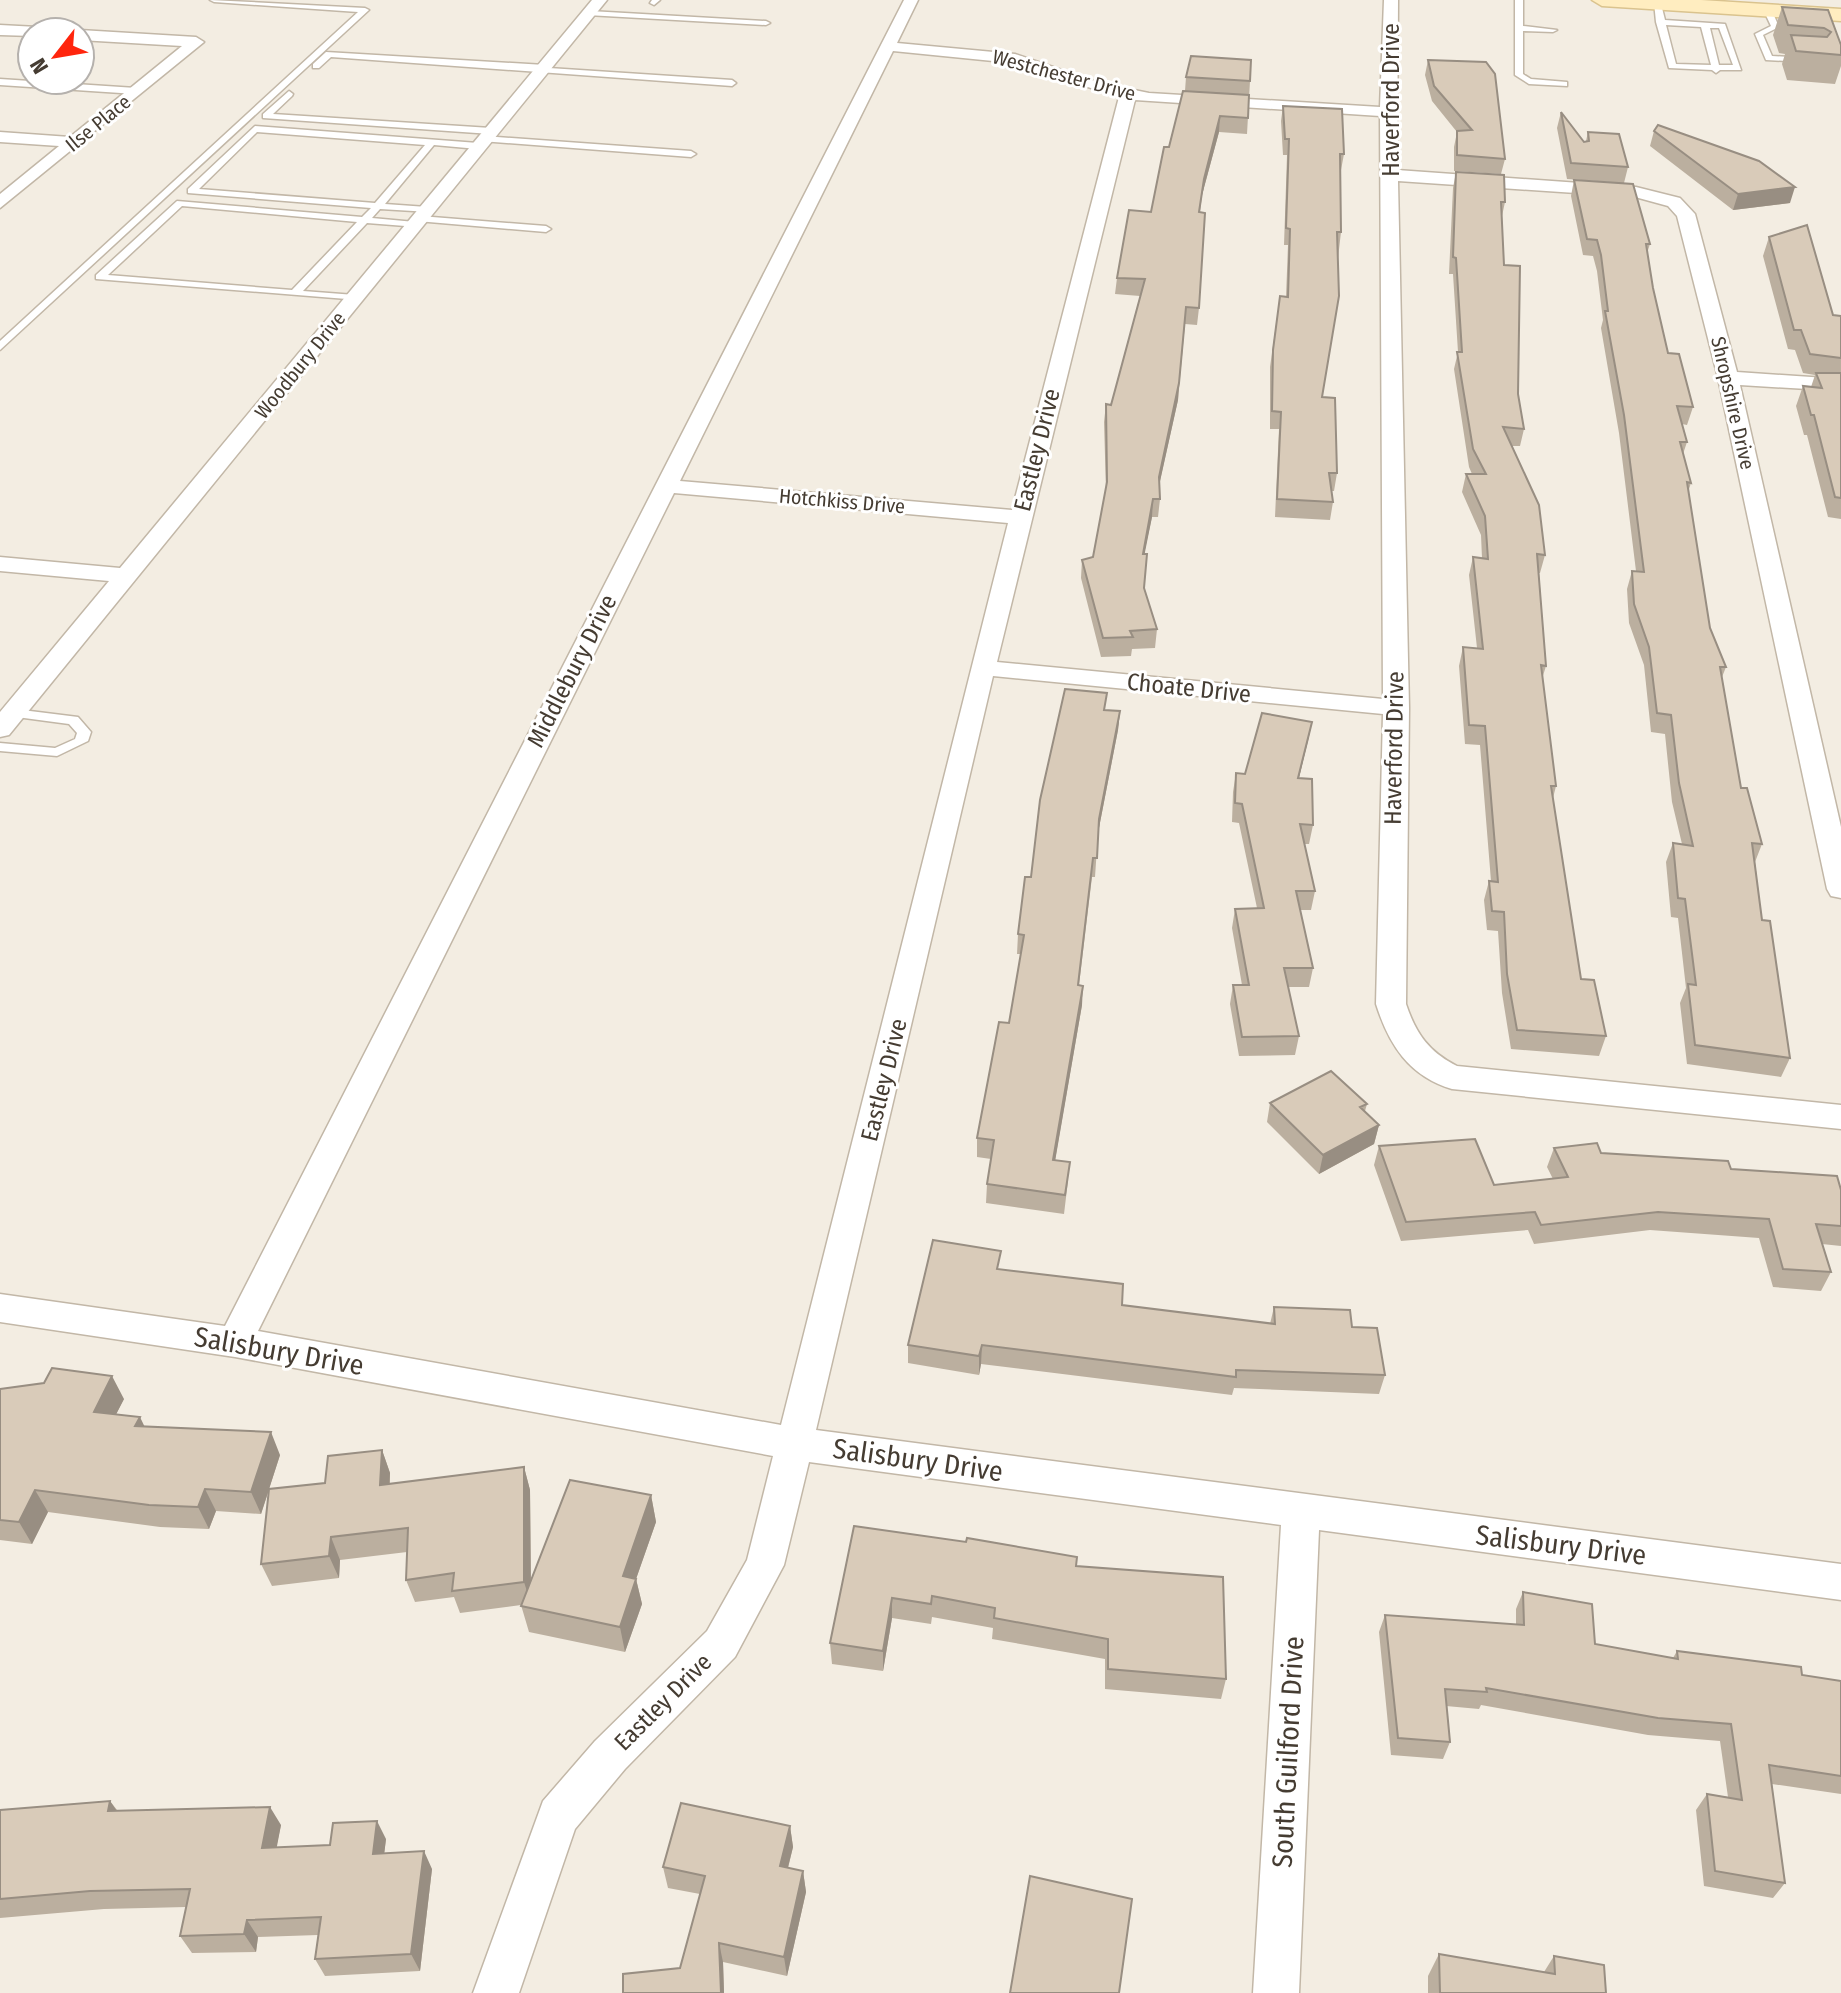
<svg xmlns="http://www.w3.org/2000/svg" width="1841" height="1993" viewBox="0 0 1841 1993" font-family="'Fira Sans Condensed',sans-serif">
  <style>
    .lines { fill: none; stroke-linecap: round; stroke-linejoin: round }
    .service-casing { stroke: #c2b7a7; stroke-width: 3 }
    .minor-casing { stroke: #c2b7a7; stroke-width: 3 }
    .secondary-casing { stroke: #dac38e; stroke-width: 3 }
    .service { fill: #fff; fill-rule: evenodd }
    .minor { fill: #fff; fill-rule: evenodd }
    .secondary { fill: #ffedc0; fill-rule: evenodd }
    .wall { fill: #bbaf9f }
    .shaded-wall { fill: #988e82 }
    .building { fill: #d9cbb9; stroke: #988e82; stroke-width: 2 }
    .labels { text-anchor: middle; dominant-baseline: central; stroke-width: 6; stroke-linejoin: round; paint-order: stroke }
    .far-street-label { font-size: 20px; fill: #453c32; stroke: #fff }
    .street-label { font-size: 24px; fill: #453c32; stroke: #fff }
    .near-street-label { font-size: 28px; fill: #453c32; stroke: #fff }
  </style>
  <rect width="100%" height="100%" fill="#f3ede2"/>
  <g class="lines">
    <defs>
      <path id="service" d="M210,0l155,8 4,2 -369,340v-9l358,-329 -144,-10z
        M652,0h8l-6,5 -4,-2z
        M1515,0h8v26l34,4 -4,2 -30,-1v43l8,5 36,3v4l-38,-2 -14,-9z
        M1654,2l7,2 4,16 60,4 16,46h-21l-4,3 -4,-3 -43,-2 -13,-46zM1666,25l35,2 10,38 -35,-1zM1710,28h9l14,37h-14z
        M1768,9l4,2 7,16 -16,8 9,21 33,2 3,4 -42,-2 -11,-26 16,-8 -7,-15z
        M590,11l176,10 4,2 -4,2 -179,-10z
        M326,52l219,13 4,3 183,12 4,3 -4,3 -401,-29 -12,11h-6v-4z
        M0,79l136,9 4,3 -4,3 -136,-9z
        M289,91l4,3 -1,2 -19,18 218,14 4,3 -4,3 -228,-16v-4z
        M255,126l223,17 5,3 -5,3 -44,-4 -49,59 42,3 3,1v4l-50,-3 -8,9 43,4 5,3 -2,2 -51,-4 -64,68 52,4 4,1v4l-263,-21v-4l81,-74 185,16 9,-9 -183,-15v-4zM257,132l168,13 -50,58 -176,-14zM182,206l175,16 -65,68 -184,-15z
        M484,136l207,15 5,3 -5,3 -210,-16v-4z
        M420,216l126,10 5,3 -5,3 -129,-11 -2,-2z
        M14,709l64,8 13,15 -3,9 -31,15 -57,-5v-8l55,5 20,-9 2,-6 -8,-9 -60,-8 -2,-3z"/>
      <path id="minor" d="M592,0h15l-598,735 -9,2v-25l109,-131 -109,-10v-14l120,11z
        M904,0h14l-21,43 118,11 85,29 49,10 231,14 4,-107h14l-1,170 239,17 44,11 15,16 42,158 104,7v12l-101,-6 101,442v71l-10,-2 -4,-7 -109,-511 -41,-162 -9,-10 -33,-9 -237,-16 11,527 -3,296c10,30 23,48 51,62l384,39v24l-389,-40c-43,-13 -63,-44 -76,-85l7,-290 -390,-38 -177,754 1025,134v36l-522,-70 -20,463h-46l28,-468 -472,-63 -25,103 -49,92 -110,112 -50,60 -56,164h-46l70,-192 52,-60 112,-110 40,-71 26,-104 -538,-99 -235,-35v-28l225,32zM893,51l120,12 106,34 -107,413 -332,-29zM1135,100l245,16 3,583 -386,-37zM674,493l334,30 -227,902 -523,-94z
        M0,25l38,2 8,5h-14v4l-32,-1z
        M80,30l116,7 8,5 -204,166v-14l59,-48 -59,-4v-10l70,5 112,-91 -102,-6v-8h-6z"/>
      <path id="secondary" d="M1592,0h109l140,9v12l-239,-15z"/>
    </defs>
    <use href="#service" class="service-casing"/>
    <use href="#minor" class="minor-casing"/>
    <use href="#secondary" class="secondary-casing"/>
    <use href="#service" class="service"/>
    <use href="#minor" class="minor"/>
    <use href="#secondary" class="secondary"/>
  </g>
  <path class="wall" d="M1782,7l46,3 13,35v21l-6,18 -48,-4 -5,-16 3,-10 -6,-1 -6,-18z
    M1428,60l77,99 -4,15 -47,-3v-24l3,-15 -25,-31 -7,-26z
    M1186,77l64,4 -3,53 -28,-2 -17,63 -2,17 -1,96 -2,17 -12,-1 -7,76 -19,85 1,14 -2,18h-6l-8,37v34l13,41 -2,19 -23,1 -1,7 -30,1 -20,-79 1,-18 11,-3 13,-67 -2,-68 2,-18 5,1 29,-109 -25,-2 2,-16 34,-66 34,-121z
    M1283,106l61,48 -3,16h-1l1,62 -19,165 15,76 -3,18h-3l2,11 -3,18 -55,-3 4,-88h-9v-62l10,-71 6,1 2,-52h-4l3,-90h-4l-2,-34z
    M1561,112l23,30 2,-1 2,-9 40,35 -4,16 26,61 -3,9 6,35 15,65 25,54 -6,18 -5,-1 5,18 -4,12 8,29 -3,9 22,136 16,39 -4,10 19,111 21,56 -7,18 7,58 28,138 -9,19 -94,-13 -7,-61 6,-15 -8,-70 -7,-1 -5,-55 7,-19 9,1 -10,-42 -7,-68 -14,-2 -7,-67 -15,-42 -2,-34 5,-18h4l-17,-138 -18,-105 2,-8 -6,-49 -4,-15 -10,-1 -12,-59 3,-16 37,2 -44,-3 -10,-51z
    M1654,131l136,72 -57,7 -83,-64z
    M1456,172l49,30 -3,14 2,49 14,129 6,35 -4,17h-8l33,109 -5,18h-1l7,93 -4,13 14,107 -3,12 28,181 25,57 -7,20 -88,-7 -9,-56 -4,-62 -11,-1 -3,-30 5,-19h2l-11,-136 -15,-1 -6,-78 4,-19 14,1 -8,-73 4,-18 9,1 -1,-23 -19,-43 4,-18h6l-3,-7 -15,-98 4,-17 -5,-78h-4l4,-86z
    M1769,237l64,78 8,1v203l-13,-2 -21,-82h-3l-8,-29 7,-20 8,1 4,-12 -12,-2 -8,-23 -7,-1 -25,-93z
    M1105,710l15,1 -2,19 -20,103 -3,44h-3l-13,108 3,20 -27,155 13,21 -4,33 -78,-11 1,-19 4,-25 -14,-2v-19l32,-115 12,-69h-4l1,-20 13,-57z
    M1312,722l-13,56 14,47 -4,19h-5l11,47 -4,19h-11l13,58 -4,19h-21l11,49 -4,19 -56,1 -9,-52 3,-19h9l-10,-57 3,-19 22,-1 -18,-85 -7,-1 1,-30 3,-19 9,1z
    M1270,1103l97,1 -2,7 14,14 -5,19 -55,30 -52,-52z
    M1379,1146l115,39 59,-6 -6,-12 7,-19 177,21 110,21v56l-19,-2 9,28 -10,19 -48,-4 -14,-49 -109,-8 -116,14 -6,-14 -127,11 -27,-76z
    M1000,1270l122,35 148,19 4,-17 78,20 33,48 -6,19 -145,-6 -2,7 -251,-31 -2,11 -71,-12v-18z
    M0,1389l124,10 -8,15 29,13 135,28 -11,34 56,-6 57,-33 8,23v11l134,-17 6,23 1,91 120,-86 5,27 -20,57 6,25 -17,48 -96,-20 -8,-27 -61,8 -6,-16 -39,5 -9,-22 1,-28 -67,8 -1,18 -67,8 -11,-22 8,-74 -8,24 -45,-3 -7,18 -49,-2 -112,-15 -16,32 -32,-4z
    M966,1542l110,24 150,113 -5,20 -116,-10v-30l-113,-20 1,-11 -61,-11 -1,7 -39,-6 -9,53 -51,-7 -2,-21z
    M1523,1592l72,52 78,14 4,-7 125,24 39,6v113l-69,-10 13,99 -12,15 -69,-12 -8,-76 11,-16 21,3 -8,-56 -72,-6 -167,-30 -2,4 -33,-3 4,36 -7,17 -52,-4 -12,-123 6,-17 131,10v-16z
    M110,1801l7,9 164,15 -5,23 54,-3 56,-6 -2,15 48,15 -12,102 -95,5 -10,-17 3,-24 -60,2 -2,15 -64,1 -12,-17 6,-29 -82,2 -104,9v-108z
    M790,1826l3,21 -5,21 15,3 3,21 -19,84 -64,-14 1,31h-101l57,-25 20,-74 -32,-6 -5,-21z
    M1439,1954l105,18 10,-16 52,37h-178v-17z"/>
  <path class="shaded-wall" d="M1220,116l-1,16 -17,63 2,-16z
    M1795,187l-5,16 -57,7 5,-16z
    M1179,383l-1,17 -21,95 2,-18z
    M1153,499l-1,18 -11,55 2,-18z
    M1120,711l-2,19 -21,108 2,-19z
    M1312,722l-4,19 -14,56 4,-19z
    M1083,986l-1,19 -30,174 1,-19z
    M1379,1125l-5,19 -55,30 4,-19z
    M982,1345l-1,19 -2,11v-19z
    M112,1376l12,23 -18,35 -12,-22z
    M140,1417l11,23 -16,-14z
    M271,1432l9,23 -19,59 -10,-22z
    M382,1450l8,23 -2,35 -8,-23z
    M524,1467l6,23 1,114 -7,-22z
    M205,1489l11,22 -7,18 -11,-22z
    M35,1490l13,22 -16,32 -13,-22z
    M651,1495l5,27 -20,57 6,25 -17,48 -5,-25 3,-51z
    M331,1537l9,23 -1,18 -10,-22z
    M892,1598v20l-9,53v-20z
    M110,1801l13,19 -15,-9z
    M270,1807l11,18 -8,42 -11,-19z
    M377,1821l9,18 -4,33 -9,-18z
    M790,1826l3,21 -10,40 -3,-21z
    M424,1851l8,18 -12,102 -9,-17z
    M803,1871l3,21 -19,84 -3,-19z
    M247,1920l11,17 -2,15 -12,-18z
    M719,1943l4,19 1,31h-3z"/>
  <path class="building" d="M1782,7l46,3 13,35v10l-45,-4 -5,-16 36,2 4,-5 -7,-4 -36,-3z
    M1191,56l60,4 -1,21 -64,-4z
    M1428,60l58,2 9,12 10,85 -48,-4v-24l15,-1 -38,-44z
    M1183,91l66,4 -1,23 -28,-2 -16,63 -5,33 6,1 -6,95 -13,-1 -7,76 -20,94 1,22h-7l-10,55h4l-3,34 13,41 -27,2 3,6 -30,1 -21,-78 11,-3 14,-75 -1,-78 5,1 34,-126 -28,-1 12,-68 22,2 13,-65h5z
    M1283,106l59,3 2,45h-4l1,78h-4l2,64 -17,101 13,1 2,75h-8l4,29 -56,-3 4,-87 -9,-1 1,-61 7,-54 8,1 2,-68 -4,-1 3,-89h-4z
    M1561,112l23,30 5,-1 -1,-9 31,2 9,33 -57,-4z
    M1658,125l101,36 36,26 -57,7 -84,-63z
    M1456,172l48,3 1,27h-4l3,63 16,1 -2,128 6,35 -21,-2 36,78 6,50 -8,-1 9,112 -5,-1 15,121h-5l30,193 13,1 12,56 -89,-6 -10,-56 -3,-62 -12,-1 -3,-30 9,1 -13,-156 -16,-1 -6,-78 20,2 -10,-92 15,2 -3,-43 -19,-42h20l-13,-25 -16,-97h5l-6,-94 -3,-1z
    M1574,180l59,4 17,60h-4l7,44 15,65 11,1 14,53 -16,-1 10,36h-7l11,41 -4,-1 23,146 16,39h-6l21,121h6l15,56 -10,-1 10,77 8,1 20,137 -95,-13 -7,-61 8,1 -11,-86 -7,-1 -5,-55 20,3 -14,-63 -8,-68 -14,-2 -8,-66 -15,-43 -2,-33 12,1 -20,-157 -19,-104h3l-7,-56 -4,-15 -10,-1z
    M1807,225l26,90 8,1v42l-31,-4 -9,-24h-7l-25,-93z
    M1816,373h25v125l-6,-1 -21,-82h-3l-8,-29 19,2z
    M1065,689l42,4 -3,17 16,1 -21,108 -2,39h-4l-15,127 5,1 -30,174 17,2 -5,33 -78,-11 7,-44 -17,-2 22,-116 10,1 15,-88 -6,-1 7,-57h6l9,-77z
    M1262,713l50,9 -14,56 14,1 1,46 -13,-1 15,67h-19l17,77h-29l15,68 -57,1 -9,-52h16l-14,-76 29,-1 -22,-104 -7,-1 1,-30 9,1z
    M1331,1071l36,33 -7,3 19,18 -56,30 -53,-52z
    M1475,1139l19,46 74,-8 -14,-29 43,-5 4,10 127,8 3,8 106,7 4,14v36l-25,-2 15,48 -48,-3 -14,-50 -111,-7 -117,13 -6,-13 -129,10 -27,-76z
    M933,1240l68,11 -4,18 126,15 -1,21 153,19 -1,-17 76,3 2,17 25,1 8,47 -149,-5v7l-254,-32 -3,11 -71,-11z
    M52,1368l60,8 -18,36 46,5 -5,9 136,6 -20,60 -46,-3 -7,18 -49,-2 -114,-15 -16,32 -19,-2v-131l44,-6z
    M382,1450l-2,35 144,-18v115l-72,9 2,-18 -48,7 2,-52 -77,9 -2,19 -68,8 8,-75 56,-6 3,-27z
    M570,1480l81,15 -28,81 13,3 -16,48 -99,-21z
    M854,1526l112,16 1,-4 110,19 -1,9 147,11 3,102 -118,-10v-30l-114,-21 1,-10 -63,-12 -1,8 -39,-6 -9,53 -53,-8z
    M1523,1592l69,12 3,40 83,15 -1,-8 124,16 1,8 39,6v95l-72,-11 16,118 -70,-12 -8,-77 35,6 -11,-76 -73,-6 -172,-30 1,4 -42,-3 5,53 -52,-4 -13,-123 139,10z
    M110,1801l-2,10 162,-4 -8,41 68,-3 3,-22 44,-2 -4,33 51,-3 -13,103 -96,5 6,-42 -74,3 -3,14 -64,2 10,-47 -100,2 -90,8v-89z
    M681,1803l109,23 -10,40 23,5 -19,86 -65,-14 2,50h-98v-19l57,-6 25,-92 -42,-9z
    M1030,1876l102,23 -13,94h-109z
    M1439,1954l116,20 -1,-18 50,9 2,28h-166z"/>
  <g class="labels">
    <g class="far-street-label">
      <text transform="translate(1064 75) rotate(15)">Westchester Drive</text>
      <text transform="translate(98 123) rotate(-39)">Ilse Place</text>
      <text transform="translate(300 365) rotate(-51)">Woodbury Drive</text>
      <text transform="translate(1733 403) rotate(77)">Shropshire Drive</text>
      <text transform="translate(842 501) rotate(5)">Hotchkiss Drive</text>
    </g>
    <g class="street-label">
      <text transform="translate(1391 100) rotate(-90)">Haverford Drive</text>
      <text transform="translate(1037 450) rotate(-76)">Eastley Drive</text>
      <text transform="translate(572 671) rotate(-63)">Middlebury Drive</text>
      <text transform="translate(1189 688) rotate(6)">Choate Drive</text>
      <text transform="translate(1394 748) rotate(-89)">Haverford Drive</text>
      <text transform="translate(884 1080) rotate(-76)">Eastley Drive</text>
      <text transform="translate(663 1702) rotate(-45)">Eastley Drive</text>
    </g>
    <g class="near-street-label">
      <text transform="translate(279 1351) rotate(10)">Salisbury Drive</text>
      <text transform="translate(918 1460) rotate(8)">Salisbury Drive</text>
      <text transform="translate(1561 1545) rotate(7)">Salisbury Drive</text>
      <text transform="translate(1288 1752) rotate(-87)">South Guilford Drive</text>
    </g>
  </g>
  <g transform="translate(56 56) rotate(239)"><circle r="38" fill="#ffffff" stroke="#b5b1ad" stroke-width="2"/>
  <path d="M0-6L14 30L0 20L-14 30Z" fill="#ff250d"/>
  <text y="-12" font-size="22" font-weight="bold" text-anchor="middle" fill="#453c32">N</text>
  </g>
</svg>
